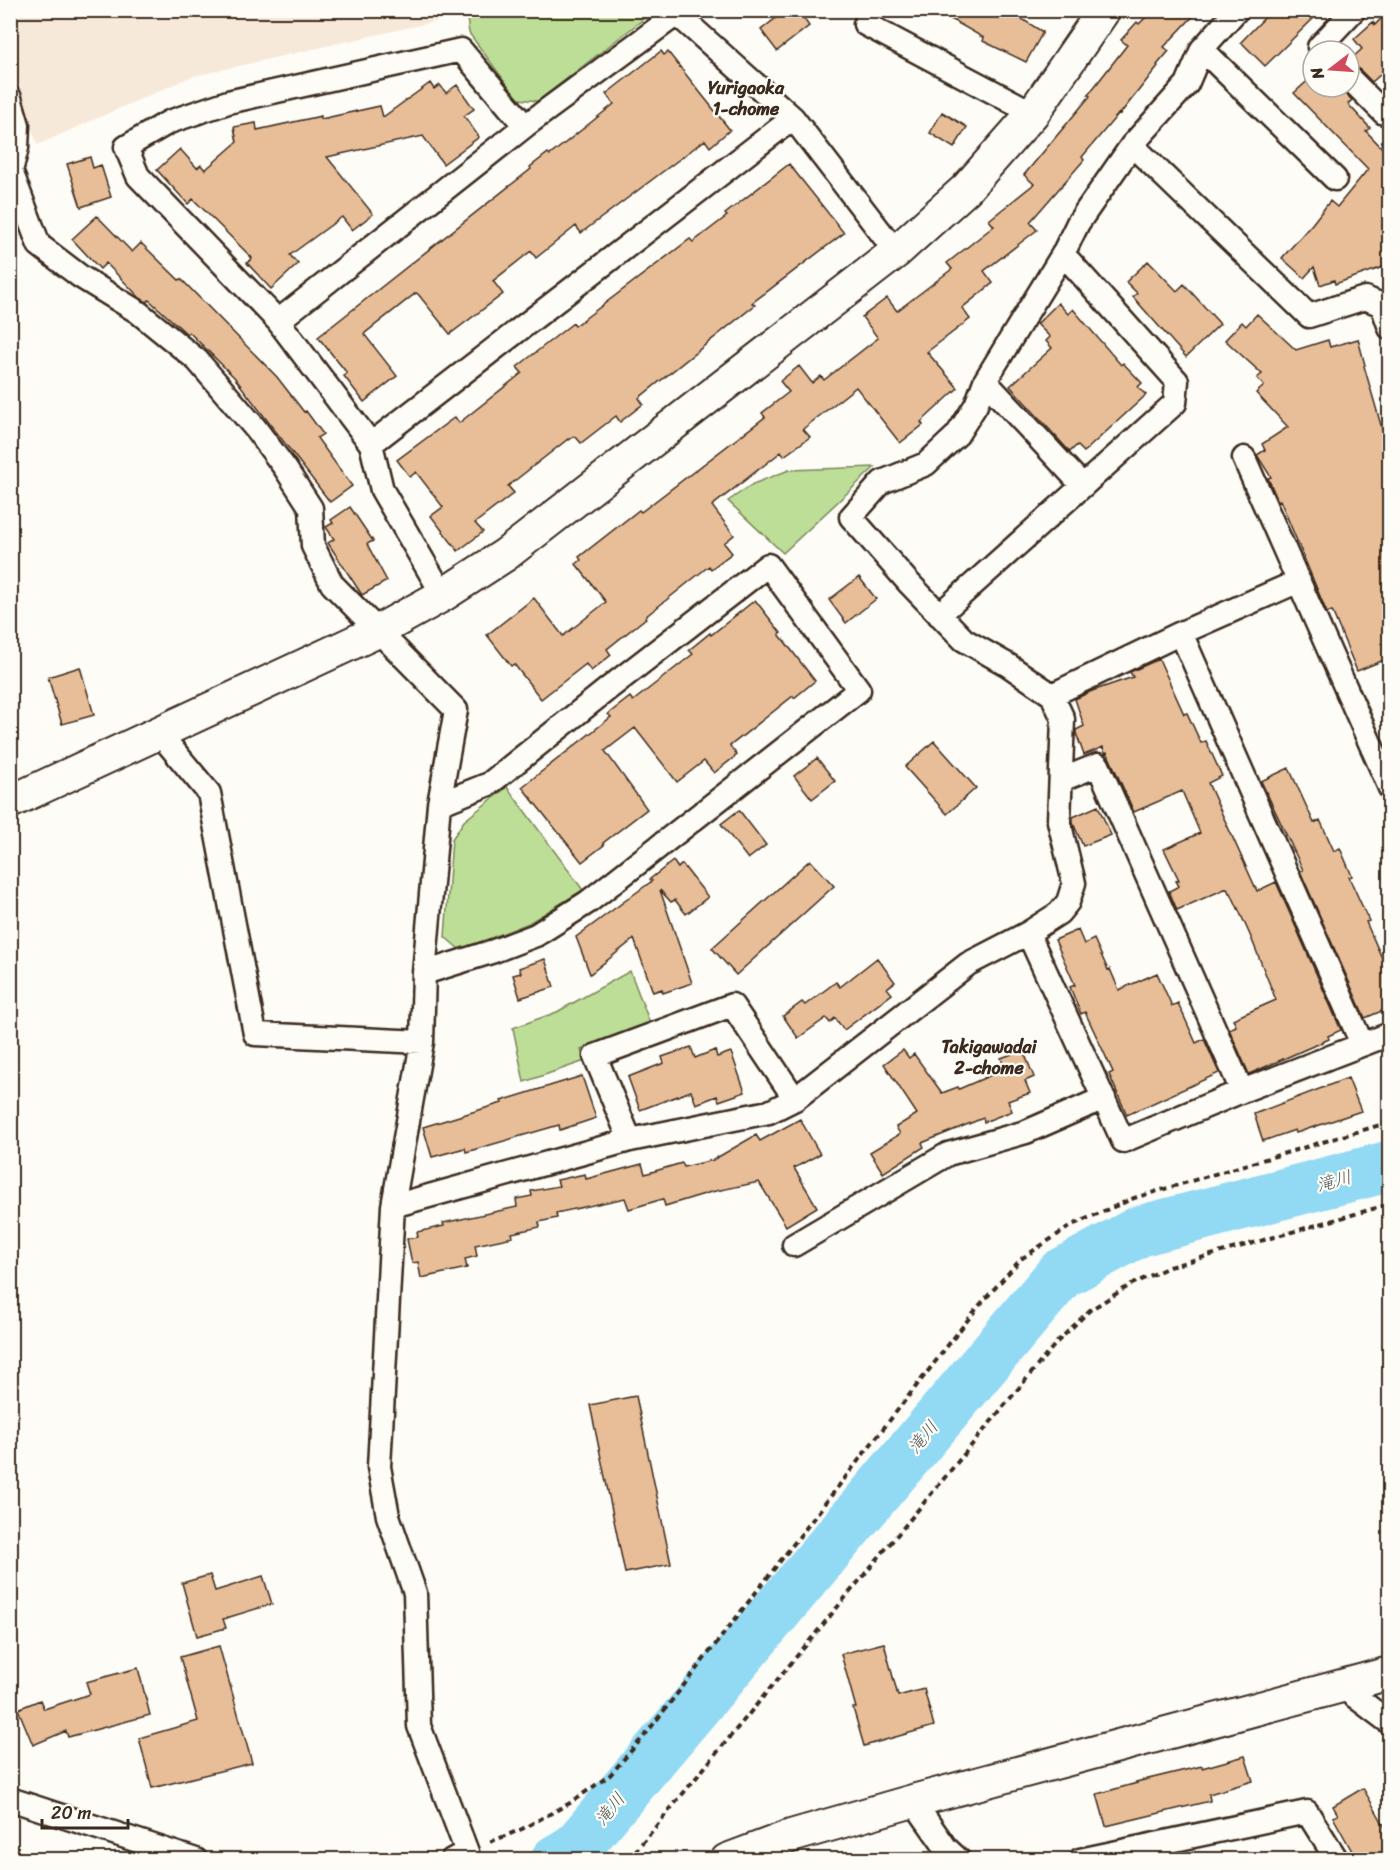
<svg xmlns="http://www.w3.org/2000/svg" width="1400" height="1870" viewBox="0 0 1400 1870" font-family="Sriracha,'Klee One',sans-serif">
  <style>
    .built { fill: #f7e9da }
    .green { fill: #bdde97; stroke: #7c845a; stroke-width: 1.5 }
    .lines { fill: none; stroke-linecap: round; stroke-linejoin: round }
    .river { stroke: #92d9f4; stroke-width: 51 }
    .building { fill: #e8be98; stroke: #3b2a1e; stroke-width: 1.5 }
    .street-casing { stroke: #3b2a1e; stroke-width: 27 }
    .secondary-casing { stroke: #3b2a1e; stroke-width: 36 }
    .path { stroke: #3b2a1e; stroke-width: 4; stroke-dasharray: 6 4.5; stroke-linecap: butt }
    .street { stroke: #fdfcf7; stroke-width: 22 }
    .secondary { stroke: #fdfcf7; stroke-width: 32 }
    .labels { text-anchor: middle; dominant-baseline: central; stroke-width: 4.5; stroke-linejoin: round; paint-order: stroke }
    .neighbourhood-label { font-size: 18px; font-weight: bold; fill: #3b2a1e; stroke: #fdfcf7 }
    .water-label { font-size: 18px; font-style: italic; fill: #515654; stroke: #fdfcf7 }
  </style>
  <rect width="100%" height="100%" fill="#fdfcf7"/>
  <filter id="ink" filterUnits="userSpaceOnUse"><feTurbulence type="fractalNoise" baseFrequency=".0167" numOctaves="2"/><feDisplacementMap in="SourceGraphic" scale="12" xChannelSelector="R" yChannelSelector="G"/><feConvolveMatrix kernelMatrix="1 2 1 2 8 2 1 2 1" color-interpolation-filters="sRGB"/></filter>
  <g filter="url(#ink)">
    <path class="built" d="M454,10l1,7 -265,60 -153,68 -26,-89v-45z"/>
    <path class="green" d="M466,11v-1l188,1 -116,90 -20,-2 -49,-66z
      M875,467l-92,86 -55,-52 25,-17 36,-14z
      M507,787l76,103 -54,33 -69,27 -15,-13 7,-98 12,-18z
      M630,971l20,52 -69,27 4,11 -61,21 -11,-54 44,-16z"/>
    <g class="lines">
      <path class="river" d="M556,1860l20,-12 485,-574 79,-43 250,-65"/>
    </g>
    <path class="building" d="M786,10h12l11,16 -32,25 -16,-21z
      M935,10h72l36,22 -17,30 -43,-21 1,-3z
      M1153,10h46l-35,37 5,4 -12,14 1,1 -38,48 -1,-1 -37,44 2,3 -54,62 7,8 -53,41 9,12 -31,25 8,11 -43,33 31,36 -37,34 2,3 -23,18 -44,-56 -53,42 7,8 -26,19 -3,-4 -69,54 22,29 -10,8 8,10 -21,16 -2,-3 -64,51 1,1 -39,31 4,6 -20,16 -5,-7 -45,35 -27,-35 -3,2 -24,-31 47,-37 29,38 43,-34 -30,-38 5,-4 -2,-3 60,-47 2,2 124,-95 -3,-4 27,-21 -9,-11 19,-15 13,17 9,-7 3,4 54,-42 -16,-21 25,-19 10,13 55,-42 -5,-6 47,-37 -5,-6 45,-36 -10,-9 66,-79 -2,-1 39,-50 -6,-5 16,-18 2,2z
      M1272,10h50l-57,56 -24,-24z
      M1389,10v57l-17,15 -14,-14 -9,-3v-4l13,-12 -8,-10 19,-17 2,3z
      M661,51l3,4 4,-3 62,78 -20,17 -5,-7 -124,93 -5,-7 -40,32 -5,-7 -38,30 10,13 -53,40 -32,-40 -2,-1 -52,41 33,42 -33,26 -20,-26 3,-3 -29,-36 213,-168 -1,-2 18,-14 2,2 64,-51 -8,-10z
      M1313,76v11h26l13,13 -4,4 22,24 -4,3 18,19 5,-7v122l-54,19 -1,-4 -14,5 -6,-18 -10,11 -22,-20 30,-34 18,-23 7,6 31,-38 -74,-76z
      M430,83l4,6 6,-4 6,8 11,-8 17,24 -10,7 15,21 -36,27 -20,-28 -96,21 46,57 -21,16 -10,-13 -52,38 8,9 -27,25 -24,-26 5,-5 -59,-59 -5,5 -31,-34 23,-21 17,19 4,-3 4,5 32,-28 -3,-15 22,-4 1,7 64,-14v3l59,-13 3,11z
      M942,112l25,15 -13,21 -24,-15z
      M90,157l3,11 8,-3 10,32 -30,10 -14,-43z
      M789,164l55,69 -92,70 3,2 -116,93 4,6 -23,18 -4,-6 -35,27 -6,-7 -6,4 -1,-1 -60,47 6,7 -39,30 8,9 -25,19 -27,-35 12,-9 -27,-35 -6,5 -13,-17 58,-43 4,6 63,-50 -5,-6 56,-44 2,3 115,-87 3,3 34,-26 -2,-2z
      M97,216l35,36 9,-9 38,37 2,-1 96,98 27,35 2,-1 17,23 -6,4 35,48 -22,16 -96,-125 -45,-45 -2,2 -38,-34 -2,2 -7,-4 -34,-35 -6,6 -28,-30z
      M1148,261l29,30 7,-7 36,40 -34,33 -53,-60 4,-4 -11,-11z
      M1058,303l10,11 5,-5 48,56 2,-2 19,20 -4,4 8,8 -62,57 -7,-7 -7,7 -60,-66 42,-38 -6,-7 4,-4 -13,-13z
      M1257,314l39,36 32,-10 2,7 28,-8 7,26 -1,1 25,87v205l-32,13 -25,-60 -5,2 -47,-113 -2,1 -10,-23 3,-1 -14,-22 8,-5 -3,-6 26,-17 -32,-34 8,-7 -7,-8 5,-4 -37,-34 17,-18 4,4z
      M350,507l23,34 -6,3 20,37 -25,14 -34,-52 6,-4 -8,-12 7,-4 -2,-3z
      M859,577l17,22 -30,24 -17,-23z
      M755,600l26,33 -2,1 36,47 -21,17 -1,-2 -63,50 7,9 -23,18 -10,-12 -27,21 -42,-54 -30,23 42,58 -44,34 1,2 -22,17 -60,-75 89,-70 -3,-3 22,-17 3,4 60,-47 -4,-4 21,-17 1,2z
      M1159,659l25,55 3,-1 14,30 5,-2 16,35 -14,7 49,108 19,-9 65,148 -13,6 1,3 -80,35 -20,-45 7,-3 -3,-7 43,-19 -26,-65 -19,-42h-2l-2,-5 -50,22 -8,-19 10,-5 -3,-5 3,-1 -15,-31 36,-16 -18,-42 -48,21 -27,-60 -2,1 -2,-6 -19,8 -8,-22v-3l8,-4 -9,-27 17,-8 41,-14 -3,-5z
      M80,667l14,48 -32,9 -14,-47z
      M934,741l42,47 -29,26 -42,-47z
      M817,758l18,23 -23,18 -18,-23z
      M1289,768l25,55 6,-3 14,31 6,-3 12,28 -3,1 20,44 -3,1 23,52v34l-24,10 -65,-147 3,-1 -42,-89z
      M1098,806l13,29 -28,11 -10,-23v-6z
      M739,810l27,35 -18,14 -27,-35z
      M810,860l24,26 -98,89 -24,-27z
      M673,861l5,7 4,-4 26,33 -22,17 -11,-14 -4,2 -11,-12 32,93 -29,10 -1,-4 -9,3 -19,-53 -44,35 -14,-37 76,-56 -2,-2z
      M1078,930l6,14 10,-5 14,31 2,-1 9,21 38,-17 15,33 6,-3 18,40 8,-4 15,34 -92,42 -18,-41 4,-2 -28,-60 -4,2 -11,-27 5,-2 -20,-45z
      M877,958l18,24 -8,6 5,6 -48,36 -9,-12 -5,5 -4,-5 -28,20 -15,-22 19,-14 3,3 31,-23 4,5z
      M545,959l9,28 -34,11 -7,-23 8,-2 -2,-5z
      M691,1047l4,11 20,-8 2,7 14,-5 14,40 -26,9 -2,-5 -21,8 -5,-13 -51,19 -12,-33 36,-14 -2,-6z
      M903,1050l6,8 5,-4 28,39 16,-6 1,2 46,-20 -4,-11 22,-8 11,27 -9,4 5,12 -22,8 4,10 -28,11 -1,-4 -61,25 2,4 -41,26 -13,-21 30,-18 -4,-7 21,-13 -33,-50z
      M582,1076l14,42 -36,12 -1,-5 -93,27 -1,-4 -33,9 -9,-30 79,-24 -1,-2z
      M1348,1078l13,33 -65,22 -1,-3 -32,11 -9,-27z
      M800,1119l20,35 -26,14 23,39 -31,19 -27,-44 -48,10 -46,14 -2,-7 -34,10 -4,-11 -69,15 1,5 -18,4 1,5 -28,6 1,4 -38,8 2,11 -12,3 2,9 -46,10 -3,-16 -6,1 -5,-24 11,-2 -1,-5 27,-6 -1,-3 74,-16 -1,-8 16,-3 -1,-5 28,-5 -2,-6 28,-6 1,5 56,-15 3,10 37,-11 2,4 29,-7 43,-25 4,6z
      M636,1396l35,168 -46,9 -35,-168z
      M210,1575l5,16 48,-15 9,28 -49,15 3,9 -29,8 -15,-53z
      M884,1643l14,53 26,-7 10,37 -70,20 -11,-38h3l-15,-54z
      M219,1646l33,117 -100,25 -13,-50 59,-17 -18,-64z
      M138,1668l12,47 -82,22 -2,-6 -33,14 -15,-36 22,-9 4,9 46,-15 -4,-12z
      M1245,1756l8,25 -44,13 1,7 -104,25 -9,-32 40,-11 -1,-1 66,-16v2z
      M1363,1788l26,46v19l-11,7h-21l-24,-43 5,-2 -5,-9z"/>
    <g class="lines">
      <defs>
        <path id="street" d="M865,24l168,89
          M1202,49l133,130
          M1323,51l-4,-4 35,-37
          M1349,78l35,35 6,-5
          M10,98l8,27 -1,23 -6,23 28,74 42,32 57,35 59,48 59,69 29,39 26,40 2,38 19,38 124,126 -17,94 -15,169 -2,69 -29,164 -14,261 9,49 27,77 4,133 48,126 -15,8
          M1132,145l55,-61 15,-35 35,-39
          M278,321l247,-195 152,-112 116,104 103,134
          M985,381l98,105
          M371,444l422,-326
          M1244,458l146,330
          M443,595l-61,-105 -11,-46 -93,-123 -140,-145 -12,-29 43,-25 59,-20 233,-52 64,76
          M939,615l236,-212 2,-22 -114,-127
          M1181,633l181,411
          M1052,695l129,-62 118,-52
          M159,733l50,60 46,241 167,8
          M1061,780l37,-15 144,326
          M1028,933l95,208 119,-50 148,-57
          M424,973l70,-22 42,-16 52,-33 271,-212 -91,-125 -159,123 -120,96 -50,20
          M630,1140l-35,-84 137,-51 63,94
          M393,1206l237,-66 139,-28 26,-13 173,-135 60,-31 31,-20 9,-11 6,-19 -15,-62 4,-102 -11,-24 -44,-30 -44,-25 -56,-58 -57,-65 31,-35 44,-18 31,-29 19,-30 9,-24 78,-127 15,-31 54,-78 177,171 56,-18 17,7 8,23
          M794,1245l154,-91 78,-22 78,-34
          M1341,1686l49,37
          M10,1799l186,61
          M913,1801l33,47 13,12
          M1080,1860l227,-48 30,48"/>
        <path id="secondary" d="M10,802l368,-171 65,-36 62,-40 391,-303 70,-63 67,-76 71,-103
          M727,1860l64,-24 122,-35 477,-128"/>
      </defs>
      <use href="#street" class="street-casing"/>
      <use href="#secondary" class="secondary-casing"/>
      <path class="path" d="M490,1842l32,-13 48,-26 40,-28 35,-40 332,-427 44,-49 51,-34 62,-27 256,-76
        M628,1860l429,-518 33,-32 42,-26 37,-17 221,-63"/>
      <use href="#street" class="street"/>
      <use href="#secondary" class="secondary"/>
    </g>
  </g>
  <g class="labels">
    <g class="neighbourhood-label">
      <text x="746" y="88">Yurigaoka<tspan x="746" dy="21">1-chome</tspan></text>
      <text x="989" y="1047">Takigawadai<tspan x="989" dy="21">2-chome</tspan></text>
    </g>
    <g class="water-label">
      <text transform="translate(1334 1181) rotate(-15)">滝川</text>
      <text transform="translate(923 1437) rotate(-50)">滝川</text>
      <text transform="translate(610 1809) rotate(-50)">滝川</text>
    </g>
  </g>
  <rect width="1400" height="1870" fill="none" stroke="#fdfcf7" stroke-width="36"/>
  <rect x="18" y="18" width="1364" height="1834" fill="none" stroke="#3b2a1e" stroke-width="2" filter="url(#ink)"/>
  <g transform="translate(1331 69) rotate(253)"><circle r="28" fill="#fdfcf7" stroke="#afa8a0" stroke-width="1.5"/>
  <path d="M0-4.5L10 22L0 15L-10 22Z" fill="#d1495b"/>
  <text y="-9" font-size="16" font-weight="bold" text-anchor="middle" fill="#3b2a1e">N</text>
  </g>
  <path d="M42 1819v9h86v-9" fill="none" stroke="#3b2a1e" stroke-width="3"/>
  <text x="51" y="1819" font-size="18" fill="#3b2a1e" stroke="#fdfcf7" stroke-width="4.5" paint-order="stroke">20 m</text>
</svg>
